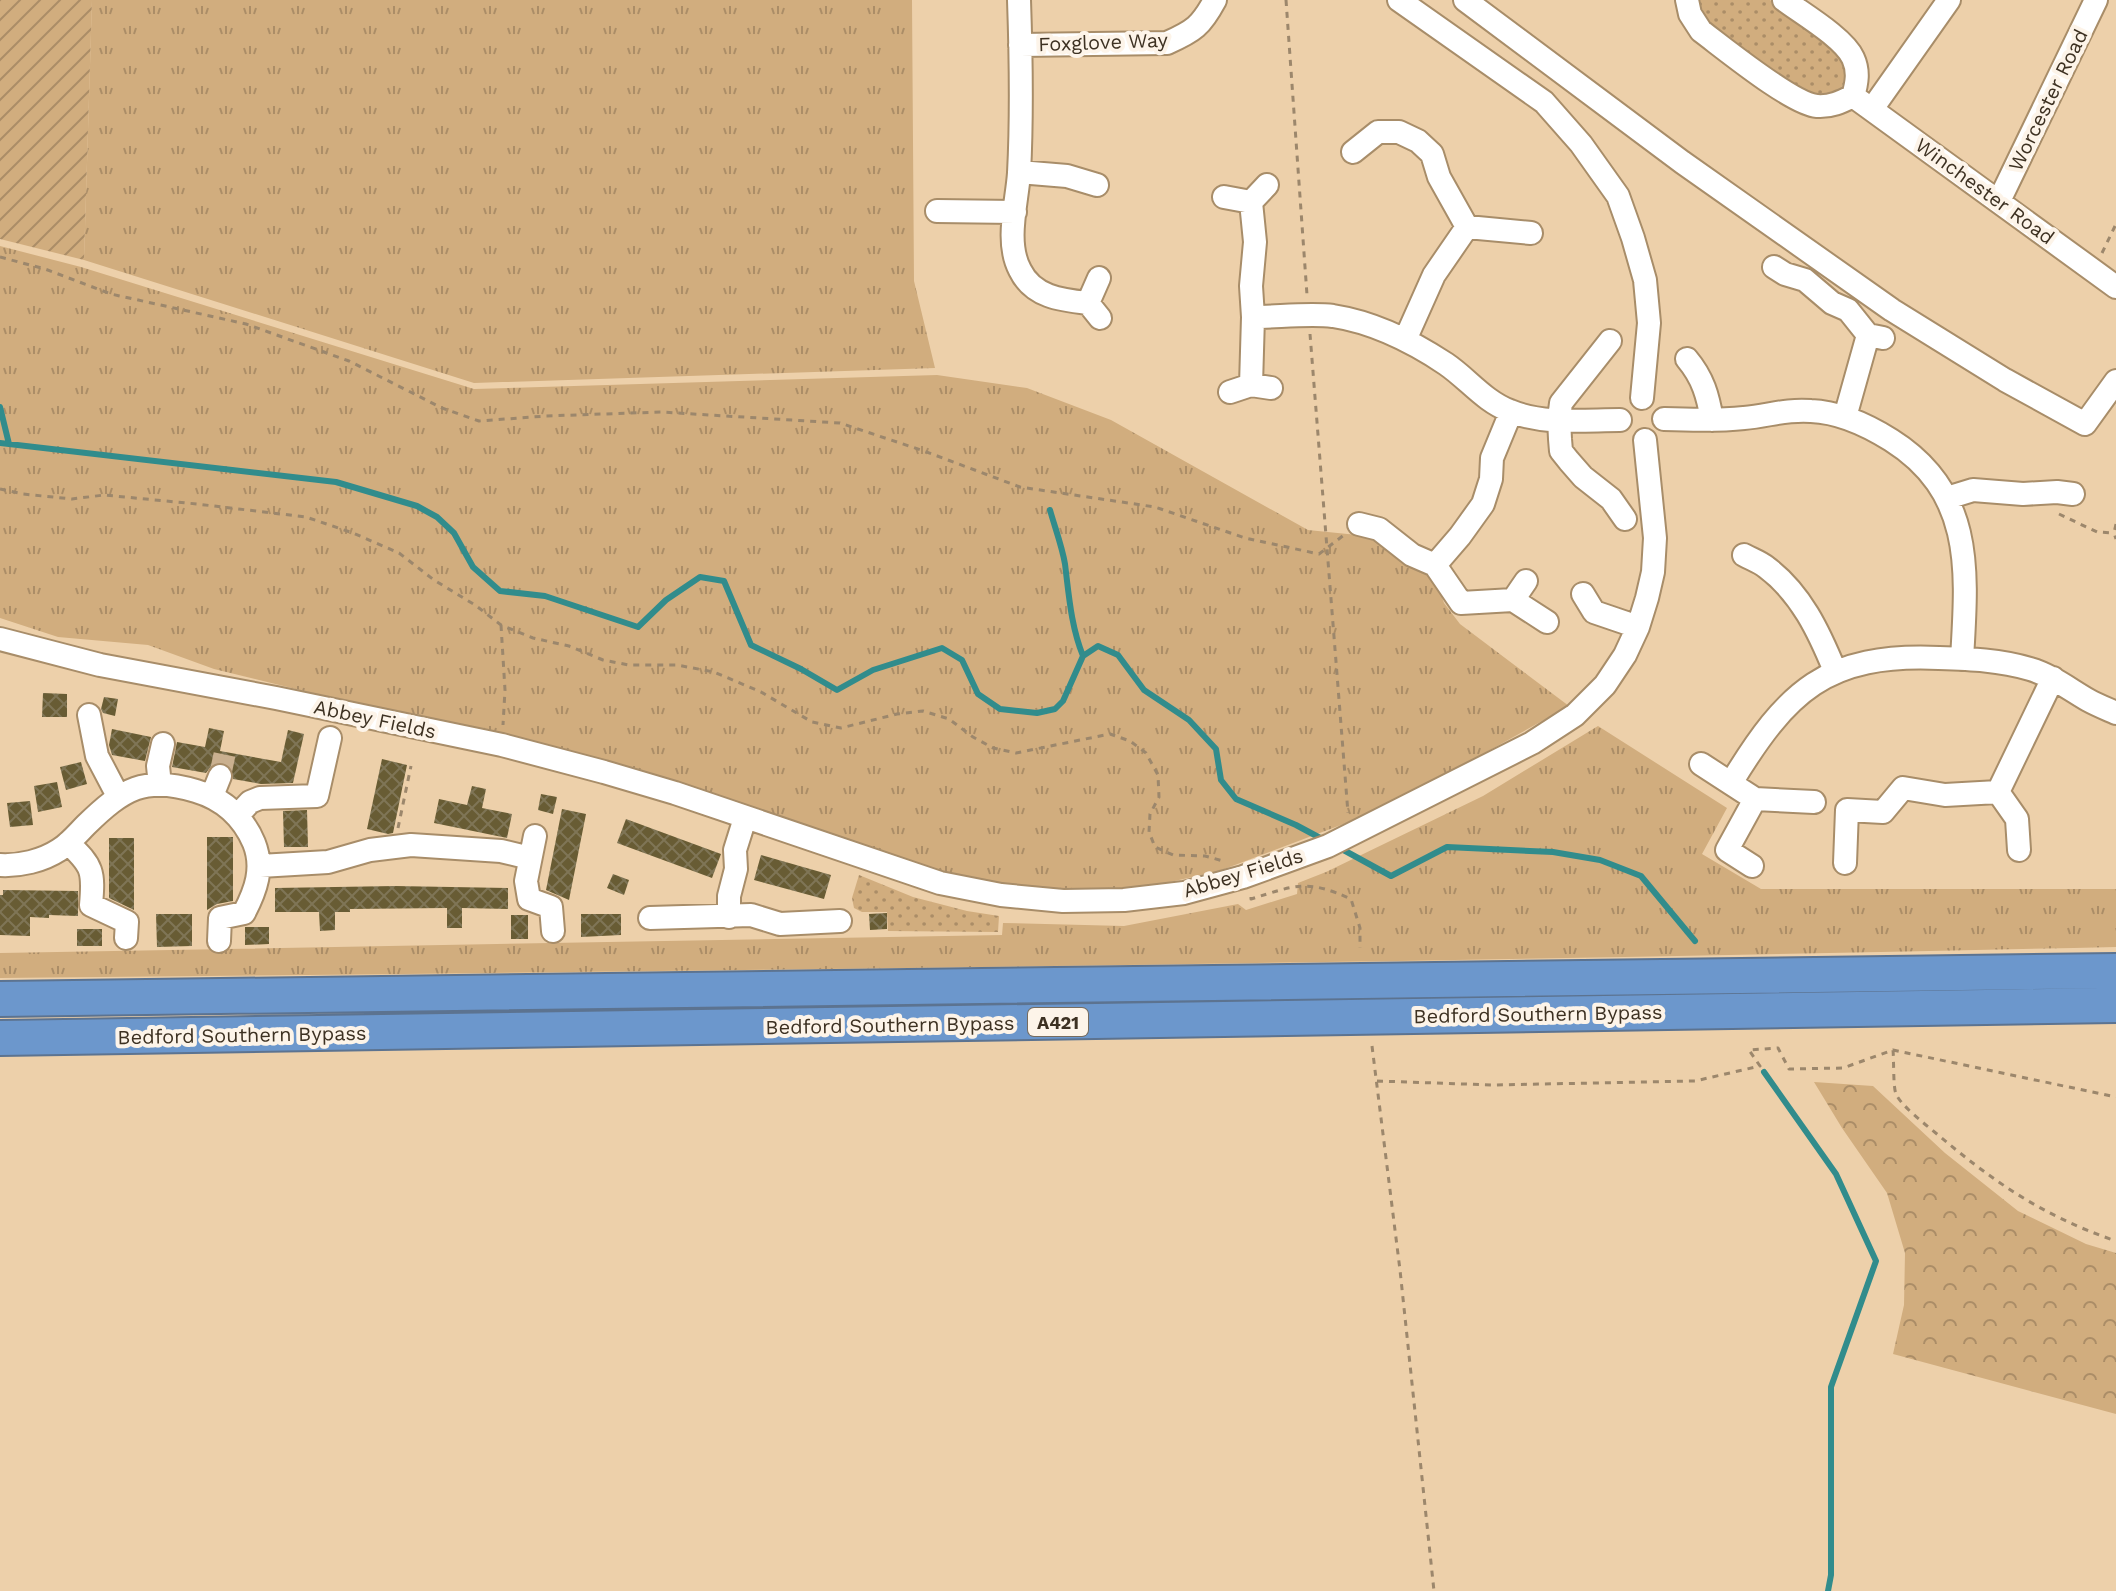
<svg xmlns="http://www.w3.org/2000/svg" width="2116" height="1591" viewBox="0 0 2116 1591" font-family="'Work Sans',sans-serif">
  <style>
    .grass { fill: url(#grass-dots) }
    .forest { fill: url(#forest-crowns) }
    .park { fill: url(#park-tufts) }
    .garden { fill: url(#garden-furrows) }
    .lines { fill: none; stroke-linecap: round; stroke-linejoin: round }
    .stream { stroke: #318c8c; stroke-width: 6 }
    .building { fill: url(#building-cross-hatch) }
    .minor-tunnel { stroke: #cab08f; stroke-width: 22; stroke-dasharray: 22 11; stroke-linecap: butt }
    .minor-casing { stroke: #a88d69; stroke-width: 26 }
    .highway-casing { stroke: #5c7390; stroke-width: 38 }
    .path { stroke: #9c876c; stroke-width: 3; stroke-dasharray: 6 6; stroke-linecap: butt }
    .minor { stroke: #fff; stroke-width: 22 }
    .highway { stroke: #6c97cc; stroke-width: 34 }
    .labels { text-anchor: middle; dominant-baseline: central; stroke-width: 8; stroke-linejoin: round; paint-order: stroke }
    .shield { fill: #fdf4e9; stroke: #776c5e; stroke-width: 2 }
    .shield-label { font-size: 18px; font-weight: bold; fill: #3d3122 }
    .street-label { font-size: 20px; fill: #3d3122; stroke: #fdf4e9 }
  </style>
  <defs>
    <pattern id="grass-dots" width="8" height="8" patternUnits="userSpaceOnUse" patternTransform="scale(2)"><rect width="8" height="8" fill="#d1ad7e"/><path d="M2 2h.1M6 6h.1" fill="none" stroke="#ab8d67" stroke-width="1.8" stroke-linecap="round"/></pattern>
    <pattern id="forest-crowns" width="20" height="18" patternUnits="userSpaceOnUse" patternTransform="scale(2)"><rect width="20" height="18" fill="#d1ad7e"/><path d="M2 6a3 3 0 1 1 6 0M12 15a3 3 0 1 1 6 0" fill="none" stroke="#ab8d67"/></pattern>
    <pattern id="park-tufts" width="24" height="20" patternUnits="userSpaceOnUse" patternTransform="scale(2)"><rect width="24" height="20" fill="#d1ad7e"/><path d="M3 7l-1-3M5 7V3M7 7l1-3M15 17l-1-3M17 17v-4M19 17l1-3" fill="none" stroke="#ab8d67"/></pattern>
    <pattern id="garden-furrows" width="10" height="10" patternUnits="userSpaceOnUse" patternTransform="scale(2)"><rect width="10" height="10" fill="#d1ad7e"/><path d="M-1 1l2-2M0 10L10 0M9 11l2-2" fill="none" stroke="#ab8d67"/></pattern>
    <pattern id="building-cross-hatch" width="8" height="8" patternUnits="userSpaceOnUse" patternTransform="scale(2)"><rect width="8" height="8" fill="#685c34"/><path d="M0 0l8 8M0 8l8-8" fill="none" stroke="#7f7556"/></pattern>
  </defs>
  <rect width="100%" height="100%" fill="#edd0aa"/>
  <path class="grass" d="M1696,0h74l64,47 9,16 2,16 -4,10 -13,7 -12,2 -16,-5 -84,-60 -15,-17z
    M859,875l54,22 54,14 32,5 -1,16 -110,-1 -1,-19h-25l-8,-4 -2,-10z"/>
  <path class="forest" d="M1814,1082l59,4 72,67 73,58 68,33 30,9v161l-223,-60 11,-49 1,-52 -18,-60 -45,-65z"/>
  <path class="park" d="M92,0h820l2,281 21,87 -461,15 -390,-123z
    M0,246l81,21 393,122 463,-14 90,13 84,32 197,110 69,7 29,27 27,7 11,32 16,21 109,82 -183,102 -167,63 -98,22 -72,-1 -106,-17 -343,-111 -386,-95 -66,-24 -90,-8 -58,-19z
    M1598,726l129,82 -25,46 59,35h355v58c-705,16 -1411,24 -2116,31v-25l1002,-18 1,-12 121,3 114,-22 8,6 51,-16 1,-11 28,-11 157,-76z"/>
  <path class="garden" d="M0,0h92l-8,260 -84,-21z"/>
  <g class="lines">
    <path class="stream" d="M0,407l9,37
      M0,443l336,39 81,24 20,11 17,16 19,34 27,24 45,5 93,31 28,-27 34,-23 24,4 27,64 50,24 36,21 36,-20 69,-22 20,12 16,34 22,15 37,4 18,-4 8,-8 20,-45 15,-10 20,9 26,35 45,30 27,29 5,31 15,19 60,26 28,15
      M1050,510c5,18 12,36 15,54 4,32 6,62 18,92
      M1338,847l53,29 56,-29 106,5 47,8 41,16 54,65
      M1764,1072l72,102 40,87 -45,126v188l-3,16"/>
  </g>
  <path class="building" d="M43,693l24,1v23h-25z
    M104,697l14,2 -3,17 -12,-3 -2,-4z
    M209,728l15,3 -4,20 61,11 7,-32 16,4 -11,49 -32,1 -28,-5 -2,-11 -7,-5 -12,2 -6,8 -34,-6 5,-25 28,5z
    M112,729l39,8 -6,24 -33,-6 -3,-10z
    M382,759l25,6 -14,68 -5,1 -21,-5z
    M81,762l6,22 -21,6 -6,-23z
    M57,782l5,25 -24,5 -4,-26z
    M472,786l14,3 -4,19 30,6 -5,24 -73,-15 5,-24 28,6z
    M541,794l16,3 -4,17 -15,-4z
    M30,801l3,24 -23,2 -3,-24z
    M562,809l24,5 -17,86 -23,-10z
    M307,810l1,37h-24l-1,-36z
    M626,819l95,35 -9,24 -95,-35z
    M207,837h26v64l-16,3 -10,6z
    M109,838h25v72l-25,-12z
    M761,855l70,20 -7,24 -70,-19z
    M613,874l16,6 -5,15 -17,-7z
    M395,886l113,2v21l-46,-1v20h-15v-20l-97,1v3h-15v18l-15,1 -1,-19h-44v-24z
    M3,890l75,1v25l-29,-1v3l-19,-1v19l-30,-1v-40h3z
    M887,913v16l-17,1 -1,-16z
    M156,914h36v32l-35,1z
    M581,914h40v21l-40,2z
    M511,915h17v24h-17z
    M245,927h24v17l-24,1z
    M77,929h25v17h-25z"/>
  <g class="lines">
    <path class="minor-tunnel" d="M220,776l5,-24"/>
    <defs>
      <path id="minor" d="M1019,0c2,57 3,116 0,173 -2,30 -14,69 1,97 13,27 41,30 68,33l12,15
        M1399,0l145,102 37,42 37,52 15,42 12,42 4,43 -7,75
        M1465,0l217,162 210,148 113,70 80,44 31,-43
        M1687,0l3,14 11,17c23,17 91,73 116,75 14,1 24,-4 36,-10 4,-13 6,-25 0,-38 -9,-20 -50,-44 -69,-58
        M1020,45l147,-2c27,-12 34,-17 48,-43
        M1853,96l263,191
        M1872,109l77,-109
        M1353,152l25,-20h21l19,9 14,13 7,23 28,50
        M1019,172l48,4 30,9
        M1224,197l27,5 16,-17
        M1999,201l97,-201
        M1251,202l4,40 -4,44 2,31 -2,68
        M937,211l78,1
        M1774,267l11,7 20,6 27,23 16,7 20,25 15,3
        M1088,303l11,-25
        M1253,317c24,0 57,-4 80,-1 39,6 80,26 113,48 22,15 38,37 64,47 33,14 75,9 110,9
        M1405,340l29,-65 33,-48 64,6
        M1610,341l-49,62 -2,16 1,20 1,12 8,10 14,16 28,22 14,20
        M1687,359c16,19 21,37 25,61
        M1230,392l21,-7 20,3
        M1845,417l23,-82
        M1664,419c26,1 53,2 80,-1 25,-2 40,-9 67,-7 28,1 56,14 80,29 84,53 76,132 71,219
        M1947,498l26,-8 50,4 34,-2 16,2
        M1359,524l20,5 33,26 23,10 25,-29 23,-32 8,-25 1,-21 19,-46
        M1744,555c7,4 16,7 22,12 35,26 53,65 69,104
        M1435,565l26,38 52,-3 34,22
        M1583,594l11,18 44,15
        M1513,600l13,-19
        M0,639l100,26 176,33 226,47 102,27 71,21 265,90 61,12 62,6 61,-1 60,-7 59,-16 85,-31 204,-103 43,-28 30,-30 20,-30 13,-28 9,-29 6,-26 2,-34 -10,-98
        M89,715l8,41 21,40
        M1701,764l54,35 59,3
        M1731,783c56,-92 95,-130 208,-125 31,1 61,2 91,11 21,6 39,20 58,31 9,5 19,9 28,13
        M160,785l-2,-19 5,-22
        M1998,792l55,-114
        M1998,792l19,27 2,31
        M212,796l8,-20
        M237,816l13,-14 10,-4 57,-2 13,-58
        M535,836l-9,45 3,18 22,8 2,24
        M68,843c25,23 26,29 23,62l36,17 -1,16
        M1845,863l2,-53 36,2 20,-24 42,7 53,-3
        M0,865c20,1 42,-4 59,-15 10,-6 19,-17 27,-25 37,-36 59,-50 110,-34 27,8 47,26 58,52 10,25 2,47 -10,70l-24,5 -1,23
        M260,866l68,-4 42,-12 41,-5 90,6 29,7
        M1752,866l-25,-16 28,-51
        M729,917v-21l7,-27 -1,-19 10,-32
        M650,918l101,-3 29,9 60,-3"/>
      <path id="highway" d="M0,999l2116,-28
        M0,1038l2116,-33"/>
    </defs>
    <use href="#minor" class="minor-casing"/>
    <use href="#highway" class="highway-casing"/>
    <path class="path" d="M1286,0l21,295
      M2102,253l14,-29
      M0,257l45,12 66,25 135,30 103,37 93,47 37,13 67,-5 115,-4 179,11 84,28 96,36 135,20 90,31 74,16 25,-19
      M1310,334l38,479
      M0,489l23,5 49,5 32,-4 93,9 109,13 47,16 46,20 35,27 41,25 26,20 32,13 36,8 34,14 26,5h48l37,7 47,20 51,30 29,6 56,-14 26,-3 26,8 24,18 20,11 23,5 94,-19 20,7 16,12 12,22 1,22 -9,17 -1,18 6,15 18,8 32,1 18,5
      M2059,514l38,18 17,1
      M2116,524l-2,9 2,6
      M501,625l4,65 -2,35
      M398,828l13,-62
      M1251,897v2c45,-14 56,-20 100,0l9,29v20
      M1372,1046l28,224 34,321
      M1893,1050c1,10 0,37 3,44 4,10 26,28 35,35 60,51 109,86 185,112
      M1377,1081l116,4 202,-4 65,-15 -11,-16 29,-2 11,21 54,-1 50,-18 223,47"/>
    <use href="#minor" class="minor"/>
    <use href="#highway" class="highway"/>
  </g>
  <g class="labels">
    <rect class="shield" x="1028" y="1008" width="60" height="28" rx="6"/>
    <g class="shield-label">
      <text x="1058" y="1022">A421</text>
    </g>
    <g class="street-label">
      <text transform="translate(1103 42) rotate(-2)">Foxglove Way</text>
      <text transform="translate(2048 100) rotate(-64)">Worcester Road</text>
      <text transform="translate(1985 191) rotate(36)">Winchester Road</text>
      <text transform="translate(375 719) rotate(12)">Abbey Fields</text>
      <text transform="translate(1243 873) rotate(-17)">Abbey Fields</text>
      <text transform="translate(1538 1014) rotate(-1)">Bedford Southern Bypass</text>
      <text transform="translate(890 1025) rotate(-1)">Bedford Southern Bypass</text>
      <text transform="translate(242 1035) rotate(-1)">Bedford Southern Bypass</text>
    </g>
  </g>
</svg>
